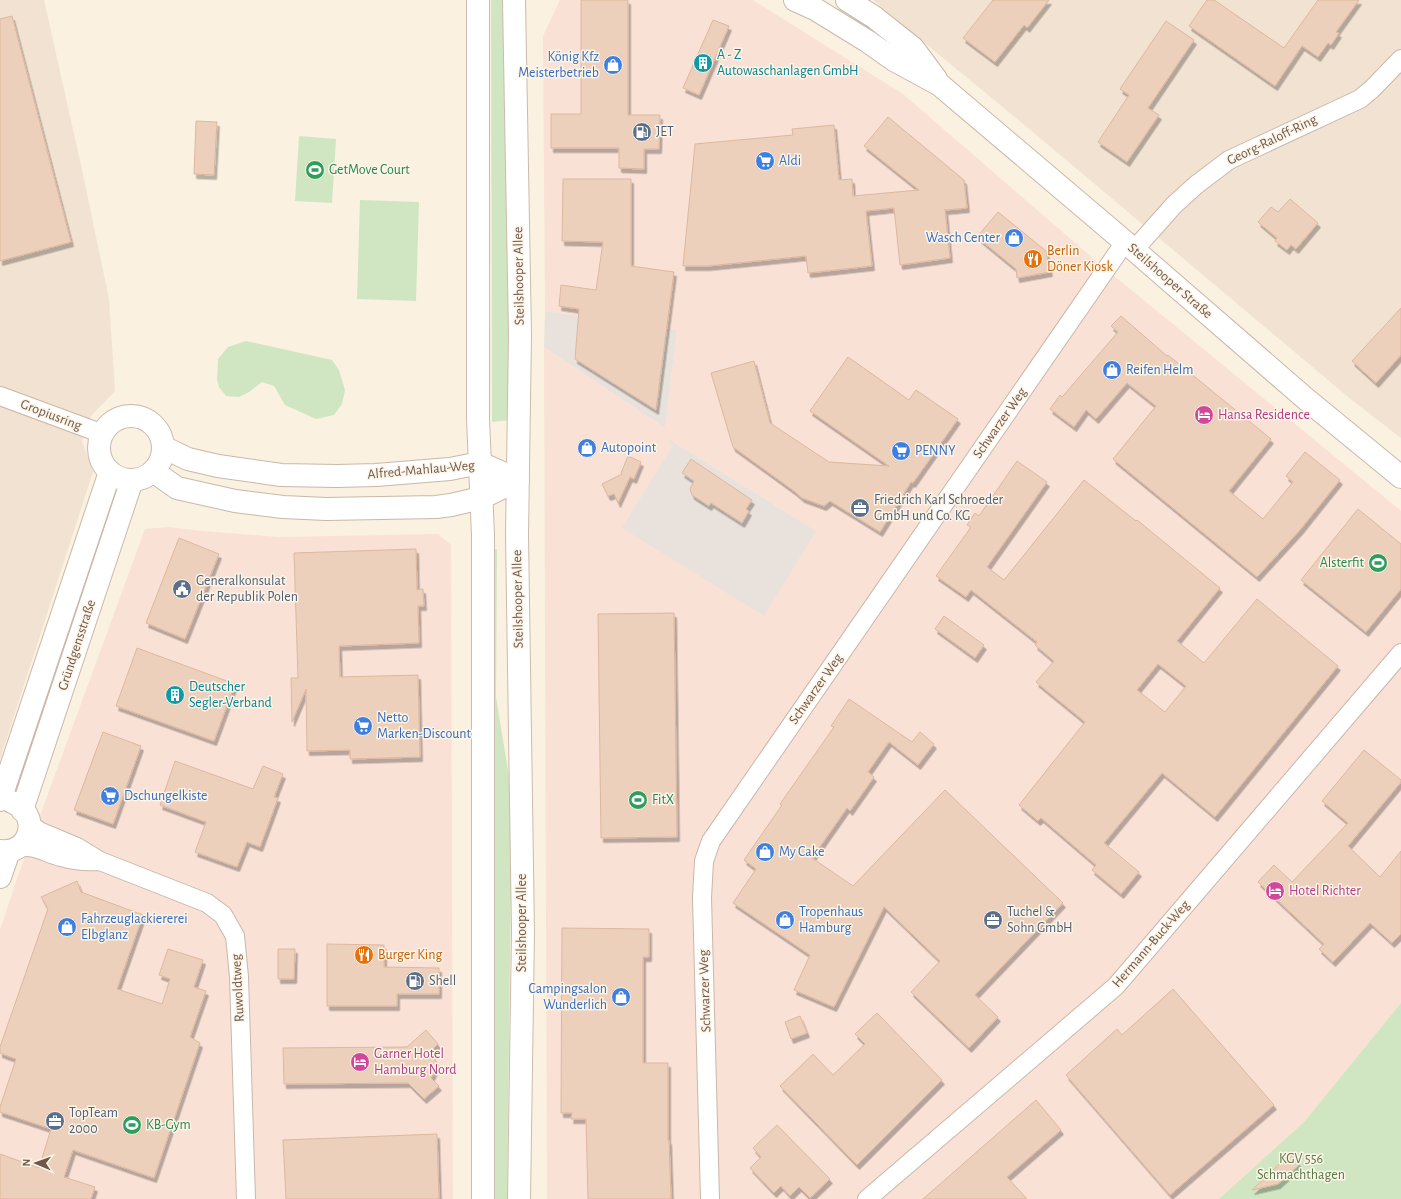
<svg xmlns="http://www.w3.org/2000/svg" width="1401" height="1199" viewBox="0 0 1401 1199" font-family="'Alegreya Sans',sans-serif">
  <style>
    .residential { fill: #f1e2d1 }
    .commercial { fill: #f9e1d6; fill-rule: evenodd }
    .industrial { fill: #e9e2dc }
    .green { fill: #d0e6c2 }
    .building { fill: #edd0bb; stroke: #deb79d; fill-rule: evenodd; filter: url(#shadow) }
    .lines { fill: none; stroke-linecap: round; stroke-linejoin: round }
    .minor-casing { stroke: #c9b8aa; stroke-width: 20 }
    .tertiary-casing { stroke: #c9b8aa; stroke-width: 24 }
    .secondary-casing { stroke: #cebaaa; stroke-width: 24 }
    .minor { stroke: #fff; stroke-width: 18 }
    .tertiary { stroke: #fff; stroke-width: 22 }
    .secondary { stroke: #fff; stroke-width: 22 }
    .labels { text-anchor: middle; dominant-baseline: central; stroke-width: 3; stroke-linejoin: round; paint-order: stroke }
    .culture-label { font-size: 14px; fill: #0d838f; stroke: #fdf5e7; text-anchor: start }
    .shop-label { font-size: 14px; fill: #366cbe; stroke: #fdf5e7; text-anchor: start }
    .service-label { font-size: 14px; fill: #4e5e75; stroke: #fdf5e7; text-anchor: start }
    .street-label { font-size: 14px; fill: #6f584b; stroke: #fdf5e7 }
    .leisure-label { font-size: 14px; fill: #27864d; stroke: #fdf5e7; text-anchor: start }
    .food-label { font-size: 14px; fill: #c56008; stroke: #fdf5e7; text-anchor: start }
    .hotel-label { font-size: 14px; fill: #b23c85; stroke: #fdf5e7; text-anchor: start }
    .park-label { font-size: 14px; fill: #557a47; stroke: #fdf5e7 }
  </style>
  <defs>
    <filter id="shadow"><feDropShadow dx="2.5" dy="4.5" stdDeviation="0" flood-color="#0004"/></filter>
  </defs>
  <rect width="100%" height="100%" fill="#faf1e1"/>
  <path class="residential" d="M0,0h44l37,165 28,134 6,92 -24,25 -9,25 11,31 -93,287z
    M873,0h528v438l-48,-37 -325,-273z"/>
  <path class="commercial" d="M560,0h193l150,94 193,167 305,250v492l-97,119 -85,77h-672l-3,-852 121,81 12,-98 -132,-19 -2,-275zM669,440h1l146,91 -143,-87z
    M169,527l33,4 76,6 160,-3 13,11 2,654h-453v-269l19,-57 126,-344z"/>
  <path class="industrial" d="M545,311l132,19 -12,98 -121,-81z
    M667,438l149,93 -52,85 -142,-88 51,-83z"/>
  <path class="green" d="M491,0h12l7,420 -18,2z
    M299,136l37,3 -4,64 -37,-2z
    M360,200l59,2 -3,99 -59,-2z
    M246,341l86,19 7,10 6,20 -3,14 -8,11 -18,4 -31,-14 -11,-19 -12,-4 -13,10 -10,5 -13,-1 -7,-9 -2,-7 1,-21 10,-12z
    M490,549h7l-1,148 16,98 -5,404h-13z
    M1401,1003v196h-182l85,-77z"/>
  <path class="building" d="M581,0h47v115h32l-1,34h-15v20l-25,-1v-20h-68v-34h30z
    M993,0h56l-22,28 -3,-3 -29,37 -32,-24z
    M1207,0h7l70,48 34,-48h41l-23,32 3,1 -8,12 -3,-2 -10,14 -16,-11 -27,40 -86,-60z
    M12,16l59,226 -71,19v-242z
    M713,20l16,6 -30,69 -16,-7z
    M1166,21l28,19 -46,68 11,7 -32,47 -29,-20 31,-47 -9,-6z
    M888,117l76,63 3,28 -21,2 -1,-1 5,49 -50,7 -6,-57 -28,3 6,55 -64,7 -2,-17 -98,10h-25l12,-122 98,-9 -1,-6 42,-4 5,55 13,-1 1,17 66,-6 -55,-44z
    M196,121l21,1 -3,53 -20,-1z
    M563,179h68v87l43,6 -18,138 -81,-51 4,-50 -20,-3 2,-21 35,5 7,-48 -41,-1z
    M1290,199l28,24 -22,26 -5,-4 -4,5 -12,-9 2,-3 -19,-16 13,-15 7,5z
    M998,212l48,39 4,21 -33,6 -1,-9 -39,-32z
    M1401,308v47l-25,28 -24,-22z
    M1121,316l46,40 1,-1 103,84 -42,52 34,28 30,-37 -7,-6 19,-24 35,28 -40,50 -43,47 -144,-118 43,-53 -29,-23 -31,36 -10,-9 -12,17 -24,-18 10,-14 2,2 56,-65 -7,-6z
    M848,357l61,43 7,-10 42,29 -45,64 -2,-1 -31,50 -50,-31 -6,5 -22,-8 -8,-7 -61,-44 -22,-74 43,-12 16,62 59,39 60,4 -79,-55z
    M628,456l13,6 -7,17 -4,-2 -12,26 -4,-9 -6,2 -6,-12 20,-10 -1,-1z
    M691,459l61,41 -6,9 3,2 -7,12 -31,-20 -2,3 -17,-11 -2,-6 4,-8 -12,-8z
    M1017,461l30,21 -60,85 17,13 80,-100 52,41 1,-1 83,68 -43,53 27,22 53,-64 81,67 -123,151 -53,-44 -58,70 35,29 -18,22 -29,-24 4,-5 -55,-47 -3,3 -19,-16 66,-83 -49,-40 18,-21 -19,-16 2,-3 -66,-52 -5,7 -30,-21 35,-49 -4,-2 8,-12 4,3zM1158,664l28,22 -21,26 -28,-22z
    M1358,509l43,35v45l-35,43 -65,-52z
    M179,538l40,16 -34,85 -39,-16z
    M416,549l1,41 6,-1 1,17h-6l1,37 -80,3 1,31 78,-2 2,82 -70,2v-9l-43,1 -1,-62 -14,33 -1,-44h7l-4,-125z
    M674,613l3,224 -76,1 -3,-224z
    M944,616l40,29 -9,13 -40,-29z
    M137,648l98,36 -21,57 -98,-35z
    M849,699l63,43 8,-10 14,12 -16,21 -29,-23 -21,30 6,5 -24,34 -3,-3 -35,50 41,28 92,-96 118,113 -88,92 23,22 -29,31 -58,-56 29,-31 -56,-54 -50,100 -40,-17 16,-35 -77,-52 23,-34 -12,-9 38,-55 -2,-1 54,-77 -3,-1z
    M103,732l38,14 -28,78 -39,-14z
    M1364,750l37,30v2l-53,64 32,31 21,-26v83l-9,9 -22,-20 -37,39 -14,-13 5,-5 -66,-62 16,-17 18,17 56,-59 -26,-22z
    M175,761l78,28 10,-23 20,8 -9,23 4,1 -18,49 -13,-5 -10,25 -42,-15 11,-30 -46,-17z
    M77,881l4,11 62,23 -26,74 45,15 8,-25 -11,-4 9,-26 35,11 -9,27 12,4 -16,46 10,6 -46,135 -81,-28 -9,27 31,10 -4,12h-91v-45l39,14 12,-39 -51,-17v-5l16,-48 -16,-6v-6l48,-138 -7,-12z
    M562,928l87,1v28h-6v106h25v77h1l2,59h-83l-2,-80h-15l1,-6h-11z
    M327,944l57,1v22l55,1v26h-42v12h-70z
    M278,949h17l-1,30h-16z
    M1173,989l101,116 -104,90 -104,-120 51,-46 5,6z
    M877,1013l65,67 -85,85 -77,-79 33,-32 20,21 32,-31 -10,-10z
    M800,1016l7,17 -16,6 -6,-17z
    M426,1030l12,14 -8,8 8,12 -7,14 8,8 -15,13 -16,-16 -124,1 -1,-36 124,-1z
    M1036,1100l25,30 -54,47 20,22h-104z
    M777,1125l53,54 -20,19 -11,-11 -9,9 -9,-10 -7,7 -24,-25 11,-11 -8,-9z
    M437,1134l2,65h-153l-3,-59z
    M1290,1154l10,10 -22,20 -26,6z"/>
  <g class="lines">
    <defs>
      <path id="minor" d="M1134,250l40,-45 22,-20 33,-25 131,-61 12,-10 29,-30
        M0,396l103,38
        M30,824l9,7 38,16 23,14 107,42 16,12 12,21 4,41 7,222
        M18,848c16,-4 27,5 43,9 13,4 25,5 38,4
        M710,1199l-8,-301 2,-37 7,-20 414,-599
        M867,1199l249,-213 285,-333"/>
      <path id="tertiary" d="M795,0l20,9 52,32 27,19 46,25 185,157 181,157 95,78
        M847,0l27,17 39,31 23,31
        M99 448a32 32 0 1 1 64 0a32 32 0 1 1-64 0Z
        M163,447l25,12 30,7 63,9 56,1 39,-1 74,-6 30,-6 38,17
        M153,471l24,17 58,13 48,6 43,2 110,-2 15,-2 30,-7 37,-18
        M0,800l110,-328
        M22,810l110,-330
        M0,851c32,4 41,-38 12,-49
        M0,877l9,-26"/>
      <path id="secondary" d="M478,0v419l5,116v664
        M514,0l6,335 -3,200 6,397 -4,267"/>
    </defs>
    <use href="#minor" class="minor-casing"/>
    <use href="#tertiary" class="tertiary-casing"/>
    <use href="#secondary" class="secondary-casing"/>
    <use href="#minor" class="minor"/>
    <use href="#tertiary" class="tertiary"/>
    <use href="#secondary" class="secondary"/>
  </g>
  <defs>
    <symbol id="building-disc" viewBox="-11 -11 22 22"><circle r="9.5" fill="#0f9aa8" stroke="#fdf5e7"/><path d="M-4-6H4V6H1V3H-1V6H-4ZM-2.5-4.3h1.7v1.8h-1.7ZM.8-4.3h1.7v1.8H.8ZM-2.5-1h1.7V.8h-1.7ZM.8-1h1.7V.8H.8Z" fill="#fff"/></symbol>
    <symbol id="shop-disc" viewBox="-11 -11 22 22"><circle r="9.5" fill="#3f7fe0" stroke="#fdf5e7"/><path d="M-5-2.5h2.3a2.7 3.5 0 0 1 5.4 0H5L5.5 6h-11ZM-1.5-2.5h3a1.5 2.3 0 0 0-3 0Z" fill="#fff"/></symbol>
    <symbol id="fuel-disc" viewBox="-11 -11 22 22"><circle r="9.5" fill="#5c6f8a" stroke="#fdf5e7"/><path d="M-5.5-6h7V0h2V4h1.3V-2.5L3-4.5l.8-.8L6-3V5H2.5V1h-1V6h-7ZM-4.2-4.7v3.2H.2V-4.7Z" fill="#fff"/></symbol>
    <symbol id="supermarket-disc" viewBox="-11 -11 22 22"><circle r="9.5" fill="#3f7fe0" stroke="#fdf5e7"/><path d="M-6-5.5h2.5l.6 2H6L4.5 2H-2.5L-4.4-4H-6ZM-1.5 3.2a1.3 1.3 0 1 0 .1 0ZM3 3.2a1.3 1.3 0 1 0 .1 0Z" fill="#fff"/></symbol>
    <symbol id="stadium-disc" viewBox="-11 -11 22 22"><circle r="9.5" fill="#2e9e5b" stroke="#fdf5e7"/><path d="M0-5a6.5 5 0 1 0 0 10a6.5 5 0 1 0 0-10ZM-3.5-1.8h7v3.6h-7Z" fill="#fff"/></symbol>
    <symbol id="restaurant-disc" viewBox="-11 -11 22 22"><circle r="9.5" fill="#e8710a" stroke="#fdf5e7"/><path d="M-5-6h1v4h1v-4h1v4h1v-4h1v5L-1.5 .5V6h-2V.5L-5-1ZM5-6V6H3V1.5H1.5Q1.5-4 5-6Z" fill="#fff"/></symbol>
    <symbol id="hotel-disc" viewBox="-11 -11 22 22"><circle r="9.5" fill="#d1479c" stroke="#fdf5e7"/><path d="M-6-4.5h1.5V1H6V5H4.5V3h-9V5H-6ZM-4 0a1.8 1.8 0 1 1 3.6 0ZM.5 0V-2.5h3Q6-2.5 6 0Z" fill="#fff"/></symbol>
    <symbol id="office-disc" viewBox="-11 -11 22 22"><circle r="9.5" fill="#5c6f8a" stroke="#fdf5e7"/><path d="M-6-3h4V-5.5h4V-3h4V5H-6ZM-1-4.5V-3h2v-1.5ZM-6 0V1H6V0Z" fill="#fff"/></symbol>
    <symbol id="civic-disc" viewBox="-11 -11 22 22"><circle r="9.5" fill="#5c6f8a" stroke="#fdf5e7"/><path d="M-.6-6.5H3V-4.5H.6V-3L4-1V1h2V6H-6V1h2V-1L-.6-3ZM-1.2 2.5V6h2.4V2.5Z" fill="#fff"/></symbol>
  </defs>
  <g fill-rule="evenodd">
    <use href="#building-disc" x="692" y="52" width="22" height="22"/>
    <use href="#shop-disc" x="602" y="54" width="22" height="22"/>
    <use href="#fuel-disc" x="631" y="121" width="22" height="22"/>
    <use href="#supermarket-disc" x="754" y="150" width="22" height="22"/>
    <use href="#stadium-disc" x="304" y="159" width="22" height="22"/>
    <use href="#shop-disc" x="1003" y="227" width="22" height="22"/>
    <use href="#restaurant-disc" x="1022" y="248" width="22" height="22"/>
    <use href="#shop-disc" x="1101" y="359" width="22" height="22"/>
    <use href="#hotel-disc" x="1193" y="404" width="22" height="22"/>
    <use href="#shop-disc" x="576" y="437" width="22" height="22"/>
    <use href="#supermarket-disc" x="890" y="440" width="22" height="22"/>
    <use href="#office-disc" x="849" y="497" width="22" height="22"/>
    <use href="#stadium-disc" x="1367" y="552" width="22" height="22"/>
    <use href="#civic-disc" x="171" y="578" width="22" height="22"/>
    <use href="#building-disc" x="164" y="684" width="22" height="22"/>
    <use href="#supermarket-disc" x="352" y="715" width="22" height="22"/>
    <use href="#supermarket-disc" x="99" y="785" width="22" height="22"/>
    <use href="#stadium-disc" x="627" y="789" width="22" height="22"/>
    <use href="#shop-disc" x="754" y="841" width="22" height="22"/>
    <use href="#hotel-disc" x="1264" y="880" width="22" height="22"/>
    <use href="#shop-disc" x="774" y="909" width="22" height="22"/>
    <use href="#office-disc" x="982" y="909" width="22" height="22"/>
    <use href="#shop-disc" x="56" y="916" width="22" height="22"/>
    <use href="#restaurant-disc" x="353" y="944" width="22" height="22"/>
    <use href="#fuel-disc" x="404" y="970" width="22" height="22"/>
    <use href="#shop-disc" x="610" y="986" width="22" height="22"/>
    <use href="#hotel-disc" x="349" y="1051" width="22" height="22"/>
    <use href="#office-disc" x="44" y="1110" width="22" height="22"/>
    <use href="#stadium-disc" x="121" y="1114" width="22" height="22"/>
  </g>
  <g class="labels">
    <g class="culture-label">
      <text x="717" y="55">A - Z<tspan x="717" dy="16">Autowaschanlagen GmbH</tspan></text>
      <text x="189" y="687">Deutscher<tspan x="189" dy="16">Segler-Verband</tspan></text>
    </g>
    <g class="shop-label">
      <text x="599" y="57" text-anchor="end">König Kfz<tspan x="599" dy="16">Meisterbetrieb</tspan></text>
      <text x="779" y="161">Aldi</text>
      <text x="1000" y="238" text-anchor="end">Wasch Center</text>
      <text x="1126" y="370">Reifen Helm</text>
      <text x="601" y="448">Autopoint</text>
      <text x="915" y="451">PENNY</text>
      <text x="377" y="718">Netto<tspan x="377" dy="16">Marken-Discount</tspan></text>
      <text x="124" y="796">Dschungelkiste</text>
      <text x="779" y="852">My Cake</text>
      <text x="799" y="912">Tropenhaus<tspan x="799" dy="16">Hamburg</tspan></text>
      <text x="81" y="919">Fahrzeuglackiererei<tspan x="81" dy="16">Elbglanz</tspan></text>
      <text x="607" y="989" text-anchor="end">Campingsalon<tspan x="607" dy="16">Wunderlich</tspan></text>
    </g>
    <g class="service-label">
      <text x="656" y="132">JET</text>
      <text x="874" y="500">Friedrich Karl Schroeder<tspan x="874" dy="16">GmbH und Co. KG</tspan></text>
      <text x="196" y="581">Generalkonsulat<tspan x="196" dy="16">der Republik Polen</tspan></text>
      <text x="1007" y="912">Tuchel &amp;<tspan x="1007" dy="16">Sohn GmbH</tspan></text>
      <text x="429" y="981">Shell</text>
      <text x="69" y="1113">TopTeam<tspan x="69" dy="16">2000</tspan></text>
    </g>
    <g class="street-label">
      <text transform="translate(1272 140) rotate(-26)">Georg-Raloff-Ring</text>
      <text transform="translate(519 276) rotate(-91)">Steilshooper Allee</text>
      <text transform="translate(1170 281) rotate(41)">Steilshooper Straße</text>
      <text transform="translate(51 415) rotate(21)">Gropiusring</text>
      <text transform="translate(1000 423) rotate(-55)">Schwarzer Weg</text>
      <text transform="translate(421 470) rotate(-5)">Alfred-Mahlau-Weg</text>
      <text transform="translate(518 599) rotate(-91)">Steilshooper Allee</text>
      <text transform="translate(77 645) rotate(-72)">Gründgensstraße</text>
      <text transform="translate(816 689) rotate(-55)">Schwarzer Weg</text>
      <text transform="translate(522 923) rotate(-90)">Steilshooper Allee</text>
      <text transform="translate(1151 944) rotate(-49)">Hermann-Buck-Weg</text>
      <text transform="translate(238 988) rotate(-93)">Ruwoldtweg</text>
      <text transform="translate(705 991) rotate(-92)">Schwarzer Weg</text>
    </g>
    <g class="leisure-label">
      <text x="329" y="170">GetMove Court</text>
      <text x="1364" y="563" text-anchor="end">Alsterfit</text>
      <text x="652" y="800">FitX</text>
      <text x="146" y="1125">KB-Gym</text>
    </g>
    <g class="food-label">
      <text x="1047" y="251">Berlin<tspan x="1047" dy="16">Döner Kiosk</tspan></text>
      <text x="378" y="955">Burger King</text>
    </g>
    <g class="hotel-label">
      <text x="1218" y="415">Hansa Residence</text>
      <text x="1289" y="891">Hotel Richter</text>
      <text x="374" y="1054">Garner Hotel<tspan x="374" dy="16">Hamburg Nord</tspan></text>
    </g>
    <g class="park-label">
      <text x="1301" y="1159">KGV 556<tspan x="1301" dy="16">Schmachthagen</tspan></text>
    </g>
  </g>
  <g transform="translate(36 1163) rotate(272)" stroke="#fdf5e7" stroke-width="3" paint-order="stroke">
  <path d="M0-3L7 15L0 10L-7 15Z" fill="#6f584b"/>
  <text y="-6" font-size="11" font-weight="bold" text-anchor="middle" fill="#6f584b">N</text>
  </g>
</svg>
